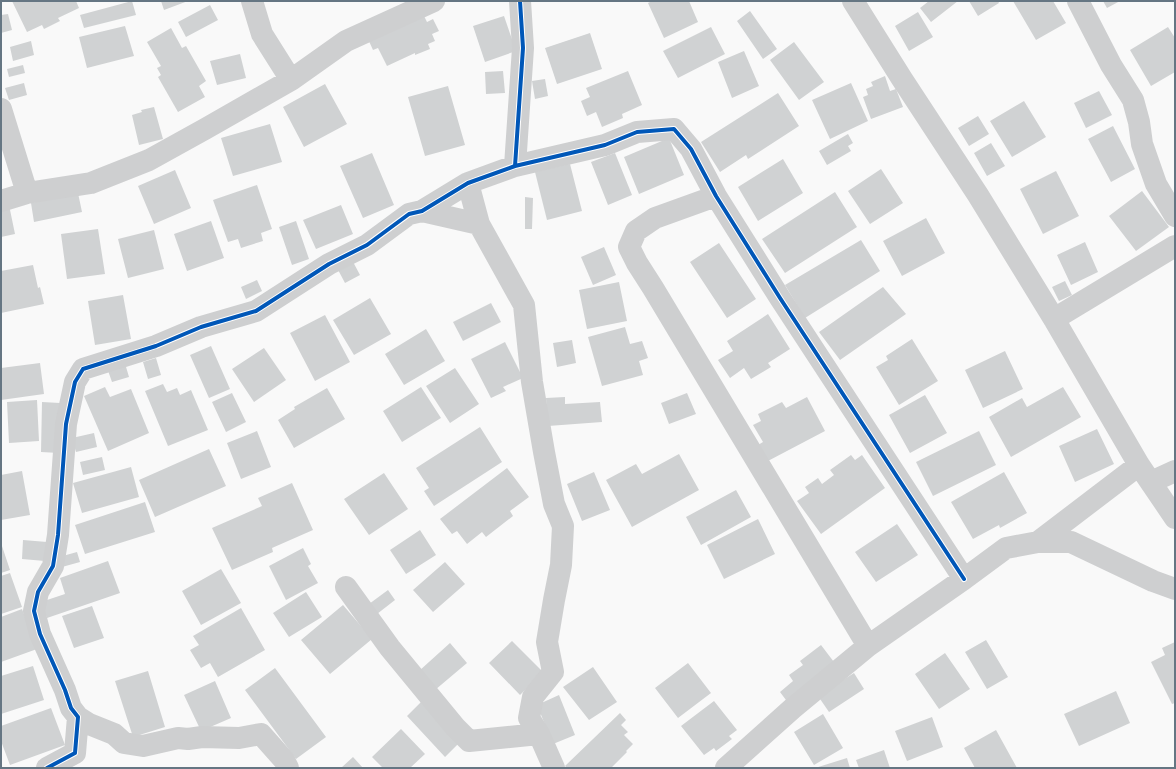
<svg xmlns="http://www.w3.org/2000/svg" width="1176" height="769" viewBox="0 0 1176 769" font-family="Signika,sans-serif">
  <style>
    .building { fill: #d0d2d3 }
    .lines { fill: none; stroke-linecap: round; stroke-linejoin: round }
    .minor { stroke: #cecfd0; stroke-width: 22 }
    .cycleway-casing { stroke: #fff; stroke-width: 6 }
    .cycleway { stroke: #0057b8; stroke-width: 4 }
  </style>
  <rect width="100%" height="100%" fill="#f9f9f9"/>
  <path class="building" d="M12,1h64l3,7 -21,10 2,3 -16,8 -2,-4 -15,7z
    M132,1l4,14 -52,13 -4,-13z
    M161,1h27l-24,9z
    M652,1h37l9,21 -34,16 -16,-35z
    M929,1h29l-27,21 -11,-14z
    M969,1h29l1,2 -21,13z
    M1013,1h40l13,22 -30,17z
    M1103,1h17l-13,7z
    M210,5l8,15 -32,17 -8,-15z
    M750,11l27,38 -14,10 -26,-38z
    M918,12l15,25 -24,14 -14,-25z
    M8,14l4,16 -11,3v-18z
    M423,14l4,8 6,-3 6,12 -7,3 3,7 -7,3 2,5 -15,6v-2l-28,13 -9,-18 -5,2 -5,-11z
    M504,16l12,35 -31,11 -12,-36z
    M125,26l9,30 -47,12 -8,-31z
    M711,27l14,27 -47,24 -15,-27z
    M1168,27l7,11v34l-24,14 -21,-36z
    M171,28l11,20 4,-2 20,35 -7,5 6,11 -27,15 -20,-35 3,-2 -4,-7 4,-2 -14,-24z
    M590,33l12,36 -45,15 -12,-36z
    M31,41l3,14 -21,6 -3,-14z
    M794,42l30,40 -25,18 -29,-40z
    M744,51l15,35 -27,12 -14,-36z
    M240,54l6,24 -29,7 -7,-24z
    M23,65l2,8 -16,4 -2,-8z
    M503,71l2,22 -19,1 -1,-22z
    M628,71l14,34 -20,9 1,4 -21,9 -6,-15 -9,4 -6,-15 9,-4 -4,-9z
    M885,76l5,15 6,-2 7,18 -32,12 -8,-22 5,-2 -2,-6 7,-3 -2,-4z
    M545,79l3,17 -13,3 -3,-18z
    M24,83l3,12 -18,5 -4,-12z
    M851,83l17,38 -38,18 -18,-39z
    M325,84l22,40 -43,23 -21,-40z
    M448,86l17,59 -40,11 -17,-59z
    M1099,91l13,24 -26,13 -12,-25z
    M778,93l21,33 -51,33 -2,-4 -26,17 -19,-30z
    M1024,101l22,36 -34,20 -22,-36z
    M154,107l9,32 -24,6 -7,-30 10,-3 -1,-2z
    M978,116l11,18 -20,12 -11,-18z
    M270,124l12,38 -49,14 -12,-38z
    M1113,126l22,43 -24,13 -23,-43z
    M848,134l5,9 -5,3 3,5 -24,14 -8,-14z
    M669,138l15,37 -45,19 -15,-37z
    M991,143l14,23 -18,10 -13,-23z
    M372,153l22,52 -31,13 -23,-52z
    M615,153l17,42 -24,10 -17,-43z
    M783,159l20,34 -45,28 -20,-34z
    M570,164l12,47 -35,9 -12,-48z
    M881,169l22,34 -33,21 -22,-33z
    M175,170l16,38 -37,16 -16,-38z
    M1056,171l23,45 -36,18 -23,-45z
    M257,185l15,44 -11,4 2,8 -22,7 -3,-9 -10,3 -15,-42z
    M1142,191l27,36 -33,24 -27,-35z
    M835,192l22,35 -72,46 -23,-34z
    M78,193l4,19 -48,10 -3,-19z
    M525,197l8,1 -1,31h-7z
    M9,205l6,29 -14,3v-31z
    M341,205l12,29 -37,15 -13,-29z
    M926,218l19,35 -43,23 -19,-35z
    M211,221l13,37 -37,13 -13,-37z
    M296,221l13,38 -17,6 -13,-38z
    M98,229l7,45 -38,5 -6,-45z
    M154,230l10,39 -36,9 -10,-39z
    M861,240l19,31 -75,47 -20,-33z
    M1085,242l13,30 -27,13 -14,-30z
    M719,243l37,56 -29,19 -37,-56z
    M604,247l12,28 -23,10 -12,-28z
    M351,258l9,17 -15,8 -9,-17z
    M33,265l5,23 2,-1 4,17 -43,9v-42z
    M257,280l5,11 -16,8 -5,-12z
    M1065,281l7,14 -13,6 -7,-14z
    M619,282l8,39 -40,8 -8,-39z
    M883,287l23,27 -66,46 -21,-28z
    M123,295l8,44 -36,6 -7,-44z
    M370,298l21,36 -37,21 -21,-35z
    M491,303l10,19 -38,19 -10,-19z
    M768,314l22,35 -22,14 3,4 -20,12 -7,-11 -14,10 -12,-18 15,-9 -6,-10z
    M325,315l25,47 -35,19 -25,-48z
    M625,327l5,17 12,-3 6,17 -9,3 4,14 -41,11 -14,-49z
    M426,329l19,32 -41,24 -19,-31z
    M912,339l26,42 -39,24 -23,-38 12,-7 -2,-4z
    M572,340l4,23 -19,4 -4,-24z
    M505,342l18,36 -20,9 3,4 -15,7 -20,-39z
    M211,346l19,43 -21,9 -19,-43z
    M264,348l22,32 -32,22 -22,-33z
    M1005,351l18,38 -40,19 -18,-38z
    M156,358l5,17 -13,4 -5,-17z
    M124,360l5,17 -17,5 -6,-17z
    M40,363l4,31 -43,6v-32z
    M455,368l24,36 -29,19 -24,-37z
    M163,384l4,8 10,-4 3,7 11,-5 17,40 -40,16 -23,-55z
    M105,387l5,10 21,-8 18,44 -41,18 -24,-55z
    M421,387l20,31 -39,24 -19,-31z
    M1063,387l18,30 -70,40 -22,-40 33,-19 5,9z
    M327,388l18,31 -51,29 -16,-28 17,-11 -1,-2z
    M232,393l14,29 -20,10 -14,-30z
    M687,393l9,21 -27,10 -8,-21z
    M925,395l22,38 -37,20 -21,-38z
    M565,397v7l35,-2 2,20 -54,4 -2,-28z
    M807,397l18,34 -59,31 -8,-17 5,-3 -10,-17 8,-4 -3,-7 24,-12 4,6z
    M37,400l2,41 -30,2 -2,-41z
    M42,402l18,1 -1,50 -18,-1z
    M480,427l22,35 -68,44 -10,-15 5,-3 -13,-20z
    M1097,429l17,35 -39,18 -16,-36z
    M257,431l14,36 -30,12 -14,-36z
    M979,431l17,34 -63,31 -17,-34z
    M94,433l3,14 -21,5 -4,-14z
    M209,449l17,37 -71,31 -16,-37z
    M679,454l20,36 -67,37 -26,-47 30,-16 6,10z
    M851,455l4,5 7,-5 23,33 -64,46 -24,-33 12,-8 -4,-6 13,-9 4,6 12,-9 -4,-5z
    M102,457l3,13 -22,5 -3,-13z
    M131,467l8,30 -57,16 -9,-30z
    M507,468l22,29 -19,14 3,5 -27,21 -4,-5 -15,12 -10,-13 -5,3 -12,-15z
    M22,471l8,44 -29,5v-45z
    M594,472l16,38 -28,11 -15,-37z
    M1004,472l23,41 -27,15 -1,-3 -26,14 -22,-37z
    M384,473l24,36 -39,26 -25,-36z
    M292,483l21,47 -41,18 1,4 -41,18 -20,-42 50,-22 -4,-8z
    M736,490l15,27 -50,28 -15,-28z
    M145,502l10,30 -70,22 -10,-29z
    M758,519l17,35 -51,25 -17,-34z
    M897,524l21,31 -42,27 -21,-30z
    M420,530l16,25 -30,19 -16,-24z
    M23,540l24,2 -2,19 -23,-2z
    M1,543l9,27 -9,3z
    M303,548l8,16 -3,2 10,17 -32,17 -17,-34z
    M77,552l3,10 -18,5 -3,-10z
    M108,561l12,32 -73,25 -6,-16 24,-8 -5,-16z
    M445,562l20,22 -32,28 -20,-22z
    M221,569l20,34 -40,22 -19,-34z
    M10,573l12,34 -21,7v-38z
    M388,590l7,10 -18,14 -8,-10z
    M306,592l16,25 -33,20 -16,-24z
    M343,605l29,34 -42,35 -29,-34z
    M92,606l12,32 -30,10 -12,-32z
    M241,608l24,42 -47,27 -8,-14 -9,5 -11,-18 9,-5 -6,-9z
    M22,609l15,40 -36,13v-45z
    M986,640l22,37 -21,12 -22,-37z
    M512,641l31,31 -23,23 -31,-32z
    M1175,642v61l-3,1 -21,-42 14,-7 -3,-7z
    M450,643l17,20 -32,27 -16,-19z
    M821,645l16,21 -48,38 -9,-12 13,-11 -4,-6 14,-10 -3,-4z
    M945,653l25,36 -31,20 -24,-35z
    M688,663l23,30 -33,25 -23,-30z
    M33,666l11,34 -43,14v-38z
    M593,667l24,35 -28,18 -26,-33z
    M275,668l51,69 -30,22 -51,-69z
    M148,671l17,56 -32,10 -18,-56z
    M854,673l10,16 -35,23 -11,-16z
    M215,681l16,37 -30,13 -17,-36z
    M1116,691l14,32 -51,23 -15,-32z
    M559,695l16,40 -22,9 -16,-39z
    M714,701l23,29 -8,6 3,3 -16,12 -2,-3 -10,7 -23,-29z
    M421,702l38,41 -14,14 -38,-41z
    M51,708l14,37 -55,20 -9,-24v-15z
    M620,713l6,7 -5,5 7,7 -4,3 9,9 -7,7 1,1 -16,16h-44l-2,-2z
    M823,714l20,34 -29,17 -20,-33z
    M932,717l11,30 -36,14 -12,-30z
    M401,729l24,25 -15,14h-27l-11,-11z
    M996,730l21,38h-42l-11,-20z
    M884,750l6,18h-31l-3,-8z
    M353,757l10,11h-22z
    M847,758l3,10h-35z"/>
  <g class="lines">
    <path class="minor" d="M252,1l10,33 29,46
      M853,1l49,78 76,116 76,124 85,146 36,53
      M1078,1l33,64 22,35 6,22 3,22 14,40 19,32
      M1,109l26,84
      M515,166l90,-21 32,-13 37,-3 17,20 25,47 64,102 184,281
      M468,183l11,41 45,81 8,77 12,70 10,52 9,22 -2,39 -7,35 -7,42 6,30 -20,25 -4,21 10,16 15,34
      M716,196l-61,22 -19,13 -7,16 8,16 16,25 215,358
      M1,201l26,-8 64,-10 58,-23 56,-31 86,-49 55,-39 88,-40
      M422,211l57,13
      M1054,319l121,-73
      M1151,482l24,-11
      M1038,542h33l82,39 22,8
      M346,587l44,61 65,79 14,14 70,-7
      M78,717l11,7 25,10 10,9 19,3 35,-8 10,1 14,-2 37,1 22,-4 23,26 4,8
      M47,768l28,-15 3,-36 -7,-9 -6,-18 -25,-56 -6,-23 4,-19 15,-26 5,-31 8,-111 9,-42 8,-13 73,-23 45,-19 55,-16 73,-47 38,-19 42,-31 13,-3 46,-28 47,-17 8,-118 -3,-47
      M726,768l67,-60 75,-62 96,-67 42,-31 32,-6 101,-77"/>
    <defs>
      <path id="cycleway" d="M515,166l90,-21 32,-13 37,-3 17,20 25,47 64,102 184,281
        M47,768l28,-15 3,-36 -7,-9 -6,-18 -25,-56 -6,-23 4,-19 15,-26 5,-31 8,-111 9,-42 8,-13 73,-23 45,-19 55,-16 73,-47 38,-19 42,-31 13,-3 46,-28 47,-17 8,-118 -3,-47"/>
    </defs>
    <use href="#cycleway" class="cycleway-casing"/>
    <use href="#cycleway" class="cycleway"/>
  </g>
  <rect width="1176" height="769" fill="none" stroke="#657683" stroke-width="4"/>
</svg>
